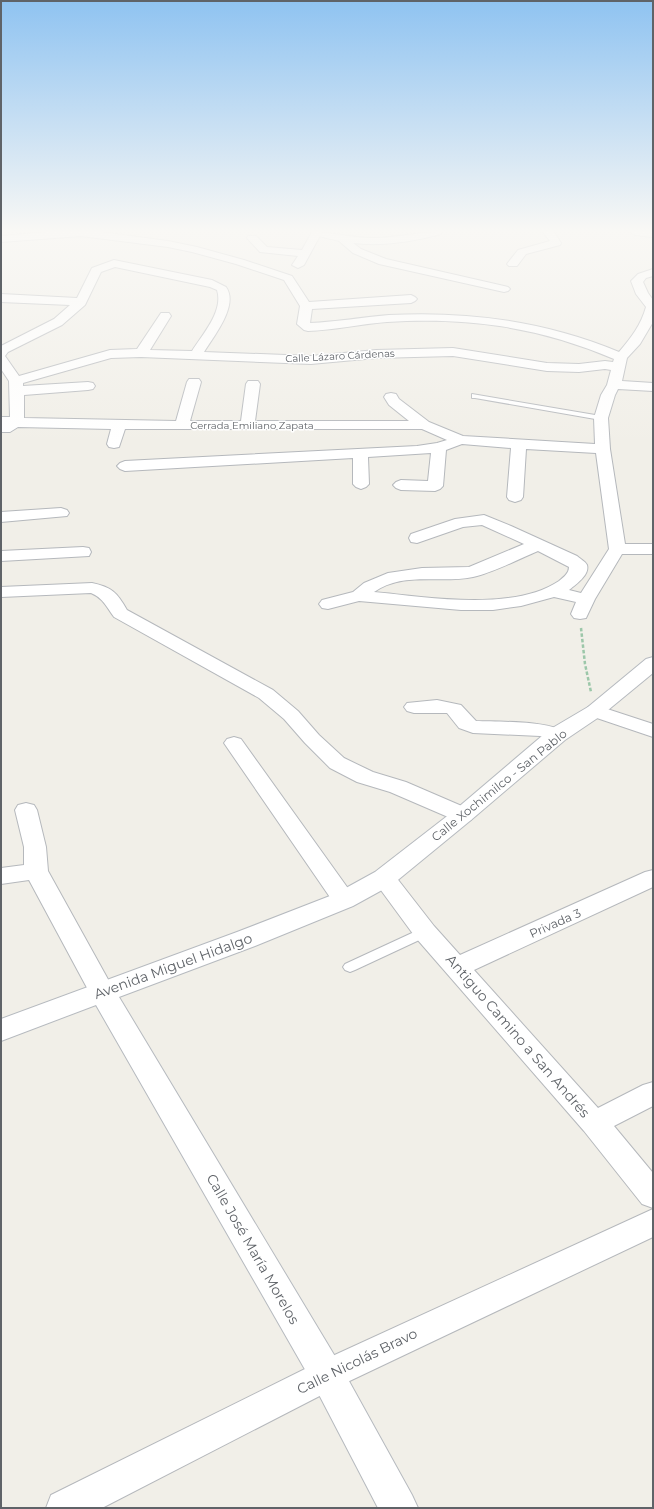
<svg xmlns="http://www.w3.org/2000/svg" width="654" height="1509" viewBox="0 0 654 1509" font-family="Montserrat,sans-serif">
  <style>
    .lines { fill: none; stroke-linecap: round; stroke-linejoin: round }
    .lane-casing { stroke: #b5b8bc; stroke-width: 2 }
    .street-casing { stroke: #b5b8bc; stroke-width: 2 }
    .secondary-casing { stroke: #b6babf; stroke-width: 2 }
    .path { stroke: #9cc7a9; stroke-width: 2.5; stroke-dasharray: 3.5 2; stroke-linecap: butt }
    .lane { fill: #fff; fill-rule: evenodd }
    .street { fill: #fff; fill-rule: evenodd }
    .secondary { fill: #fff; fill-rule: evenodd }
    .labels { text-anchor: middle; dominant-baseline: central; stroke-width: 3; stroke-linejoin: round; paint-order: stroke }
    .far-street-label { font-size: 10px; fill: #5f6368; stroke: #fff }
    .street-label { font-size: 12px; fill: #5f6368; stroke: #fff }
    .near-street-label { font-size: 14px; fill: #5f6368; stroke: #fff }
  </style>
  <rect width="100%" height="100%" fill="#f1efe8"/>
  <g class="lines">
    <defs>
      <path id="lane" d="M472,394l129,22 4,2 -4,2 -126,-22h-3z
        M425,927l5,2 1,3 -1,3 -75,35 -5,2 -5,-2 -2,-3 2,-3z"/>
      <path id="street" d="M47,232h54l67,9 29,6 47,13 48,16 17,26 102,-7 4,2 2,2 -2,2 -4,2 -99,6 -2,14c27,-1 53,-6 79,-8 80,-4 156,6 230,37 12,-14 22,-27 27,-45l-10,-13 -5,-13 7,-7 15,-5v7l-7,2 -3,4 5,11 5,7v22l-13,22 -13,14 -5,23 31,2v8l-35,-2 -3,6 -7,23 2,31 15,95h28v10h-31l-27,45 -9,19 -6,1 -6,-1 -3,-4 5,-12 -22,-5 -33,9 -28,4h-32l-102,-9 -31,8 -6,-1 -3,-4 3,-4 31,-8 11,-9 24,-10 34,-5 47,-1 55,-23 -42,-19 -19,2 -46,16 -6,-1 -2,-4 2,-4 44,-15 29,-4 27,11 66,30c3,3 8,5 10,9 3,10 -12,20 -18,25l12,3 28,-44 -13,-96 -70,-4 -3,48 -2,3 -6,2 -6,-2 -2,-3 4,-49 -49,-4 -16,6 -3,36 -3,3 -5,2 -34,-1 -5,-2 -3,-3 3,-3 5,-2 27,1 3,-28 -63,4 1,27 -3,3 -5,2 -5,-2 -3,-3v-26l-228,13 -5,-2 -3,-3 3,-3 5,-2 292,-15 20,-3 10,-3 -25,-11h-297l-6,18 -5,1 -5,-1 -2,-3 4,-15 -93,-2 -8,5h-9v-15h9l-1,-36 -8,-12v-23l53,-27 16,-14 -69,-3v-8l76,4 15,-30 22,-8 98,20 14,7c13,18 -12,49 -22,65l107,4 65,-6 77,-2 94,15 32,1 26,-3 8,1 1,-3c-75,-32 -145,-42 -227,-37 -26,2 -53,8 -79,9l-4,-1 -7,-6 3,-18 -16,-26 -48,-16 -44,-12 -24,-5 -87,-11 -80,6v-6zM115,267l95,20 7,3c7,21 -15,45 -25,61l-42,-1 21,-34 -2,-3h-8l-24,36 -27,1 -91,26 -14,-20 3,-4 54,-27 23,-20 16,-33zM453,356l94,15 32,1 26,-3 6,1 -4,15 -6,10 -7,23 1,26 -132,-8 -34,-14 -30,-23 -3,-5 -5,-1 -5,1 -2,3 5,8 20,16h-154l5,-37 -2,-3h-10l-2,3 -5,37h-51l11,-39 -2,-3h-10l-2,3 -11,39 -152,-3v-23l64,-5 5,-1 2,-3 -2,-3 -5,-1 -65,4v-3l88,-25 30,-1 170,7 65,-6zM538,551l31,16c0,6 -5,10 -10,14 -46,31 -132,16 -185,11 30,-21 66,-8 99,-15 19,-4 46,-18 65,-26z
        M312,232h10l-18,33 -6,3 -6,-3 6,-9 -38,-4 -13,-14 1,-2h8l11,11 35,3z
        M543,232h11l7,11 -1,2 -34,9 -9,12h-8l-2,-2 11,-14 32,-9z
        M344,238l4,1 13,10 25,10 118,27 4,1 2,2 -2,2 -4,1 -125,-28 -26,-11 -14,-12z
        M61,508l6,2 2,3 -2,3 -66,6v-10z
        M83,547l6,1 2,4 -2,4 -88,5v-10z
        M92,583c19,4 25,9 35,27l146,80 25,21 21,24 25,23 29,14 33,10 65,28 3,5 -3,5 -8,2 -8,-2 -65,-28 -33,-10 -27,-14 -25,-25 -21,-24 -25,-21 -145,-81c-8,-11 -11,-19 -23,-24l-90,4v-10z
        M437,700l24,5 15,16c20,1 81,-1 91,14l-3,4 -7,2 -17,-5 -67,-3 -14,-5 -12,-15h-33l-7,-2 -3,-4 3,-4z
        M595,705l58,19v13l-65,-22 -3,-4 3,-4z
        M234,737l7,2 111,155 4,6 -4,6 -8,2 -8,-2 -112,-163 3,-4z
        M26,803l8,2 3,5 9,37 2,24 67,121 -4,7 -9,3 -9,-3 -64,-119 -28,4v-16l23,-3v-18l-9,-37 3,-5z
        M384,870l8,2 42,54 26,29 185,-83 8,-2v17l-179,83 124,138 45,-23 10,-3v24l-39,20 39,47v35l-11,-4 -58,-73 -168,-193 -44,-60 4,-6z
        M653,1209v28l-314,149 -237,122h-56l5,-13 264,-131z"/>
      <path id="secondary" d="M312,232c22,0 43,7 65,6 22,-1 42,-6 65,-6l-1,2c-45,12 -83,15 -128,0z
        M630,232h23v5l-18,-2z
        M653,657v16l-51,42 -37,25 -94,80 -78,64 -40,22 -98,40 -136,51 220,366 73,132 6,13h-40l-63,-121 -219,-382 -95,36v-22l236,-87 98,-38 40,-22 80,-62 94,-80 39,-23 58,-48z"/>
    </defs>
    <use href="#lane" class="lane-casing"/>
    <use href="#street" class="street-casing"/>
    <use href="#secondary" class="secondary-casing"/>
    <path class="path" d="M581,628l4,36 6,28"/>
    <use href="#lane" class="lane"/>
    <use href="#street" class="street"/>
    <use href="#secondary" class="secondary"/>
  </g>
  <linearGradient id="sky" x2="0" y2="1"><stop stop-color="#8fc3f1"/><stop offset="0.52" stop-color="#f9f8f5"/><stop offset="1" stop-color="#f9f8f5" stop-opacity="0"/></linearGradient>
  <rect width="654" height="444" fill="url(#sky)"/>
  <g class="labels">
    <g class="far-street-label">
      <text transform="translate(340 356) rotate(-3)">Calle Lázaro Cárdenas</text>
      <text x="252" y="425">Cerrada Emiliano Zapata</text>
    </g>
    <g class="street-label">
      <text transform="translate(499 785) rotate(-39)">Calle Xochimilco - San Pablo</text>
      <text transform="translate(555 923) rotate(-24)">Privada 3</text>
    </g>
    <g class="near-street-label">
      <text transform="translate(173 966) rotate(-20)">Avenida Miguel Hidalgo</text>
      <text transform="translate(518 1036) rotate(49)">Antiguo Camino a San Andrés</text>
      <text transform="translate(253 1249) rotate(60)">Calle José María Morelos</text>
      <text transform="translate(357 1361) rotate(-26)">Calle Nicolás Bravo</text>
    </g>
  </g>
  <rect width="654" height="1509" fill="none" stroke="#5f6368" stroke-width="4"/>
</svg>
